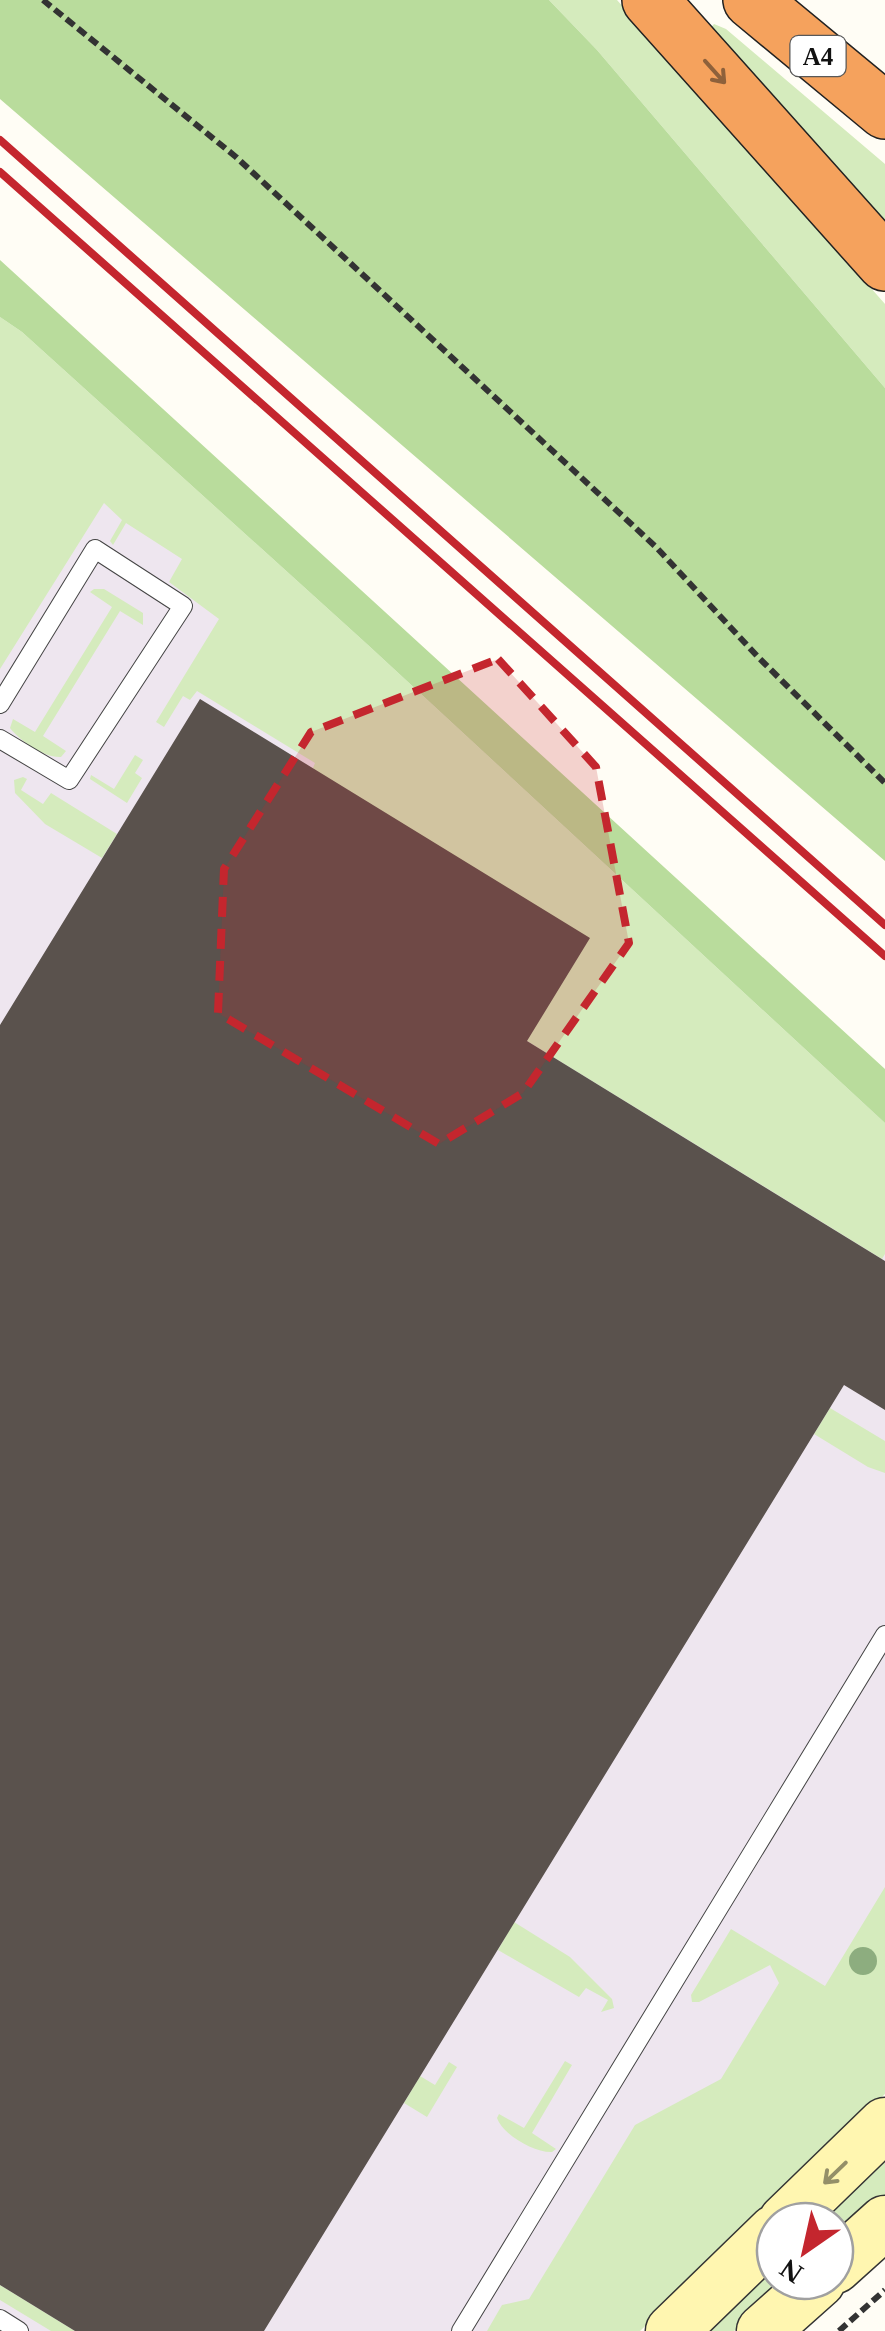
<svg xmlns="http://www.w3.org/2000/svg" width="885" height="2331" viewBox="0 0 885 2331" font-family="'Times New Roman',serif">
  <style>
    .industrial { fill: #eee6ef }
    .green { fill: #d5ebbd }
    .forest { fill: #b9dc9c }
    .building { fill: #5a524d }
    .lines { fill: none; stroke-linecap: round; stroke-linejoin: round }
    .service-casing { stroke: #444; stroke-width: 20 }
    .secondary-casing { stroke: #333; stroke-width: 55 }
    .motorway-casing { stroke: #222; stroke-width: 58 }
    .path { stroke: #333; stroke-width: 6; stroke-dasharray: 10 5; stroke-linecap: butt }
    .service { stroke: #fff; stroke-width: 18 }
    .secondary { stroke: #fff6b0; stroke-width: 52 }
    .motorway { stroke: #f5a25d; stroke-width: 55 }
    .rail { stroke: #c4262e; stroke-width: 8 }
    .tree { fill: #8dad7f }
    .oneway { stroke: #8e613b }
    .oneway2 { stroke: #948f68 }
    .marked { fill: #c4262e; fill-opacity: 0.2; stroke: #c4262e; stroke-width: 8; stroke-dasharray: 20 12; stroke-linejoin: round }
    .labels { text-anchor: middle; dominant-baseline: central; stroke-width: 10; stroke-linejoin: round; paint-order: stroke }
    .shield { fill: #fff; stroke: #585858; stroke-width: 2.5 }
    .shield-label { font-size: 25px; font-weight: bold; fill: #111 }
  </style>
  <rect width="100%" height="100%" fill="#fffdf5"/>
  <path class="industrial" d="M0,317l885,806v816l-362,392h-523z"/>
  <path class="green" d="M549,0h68l268,304v84l-288,-338z
    M714,24l12,5 159,135v67l-178,-199z
    M0,317l22,15 346,313 517,478v131l-3,5 -355,-218 -214,-273 2,-5 -118,-72 -7,9 -7,-4 -19,31 -8,-5 63,-103 -50,-37 13,-23 -56,-36 -13,22 -3,-4 12,-21 -18,-17 -104,166z
    M94,589h10l39,24v12l-23,-14 -77,125 23,15 -5,6c-17,1 -41,-16 -51,-29l3,-9 22,13 77,-125 -22,-15z
    M135,755l8,5 -8,13 7,5 -15,25 -37,-24 1,-4 23,14z
    M23,777l4,2 -6,11 22,14 8,-11 66,41 -15,24 -57,-34 -30,-31 -1,-13z
    M830,1408l55,33v32l-17,-6 -54,-33z
    M885,1887v207l-245,237h-153l15,-26 27,-6 106,-174 86,-46 58,-96 -9,-18 -71,37h-7l-1,-7 40,-66 94,57z
    M514,1922l56,35 42,42 2,9 -13,4 7,-12 -22,-12 -7,9 -81,-47z
    M565,2061l7,4 -40,68 24,16 -4,3c-17,1 -49,-17 -55,-34l2,-4 25,14z
    M449,2062l8,5 -30,50 -23,-14 16,-27 15,9z
    M885,2154v42l-50,44v-19h-20z
    M775,2260v21h15l-56,50h-33z
    M0,2285l75,46h-24l-51,-31z"/>
  <path class="forest" d="M0,0h549l48,50 288,338v473l-885,-762z
    M0,260l885,809v54l-517,-478 -346,-313 -22,-15z"/>
  <path class="building" d="M200,699l390,239 -63,103 358,220v149l-41,-25 -580,946h-189l-75,-46v-1260z"/>
  <g class="lines">
    <defs>
      <path id="service" d="M0,704l95,-155 88,57 -114,174 -69,-41
        M0,2319l19,12
        M461,2331l424,-696"/>
      <path id="secondary" d="M785,2221l100,-97
        M835,2267l50,-45
        M672,2331l103,-100
        M763,2331l56,-50"/>
      <path id="motorway" d="M650,0l235,263
        M751,0l134,111"/>
    </defs>
    <use href="#service" class="service-casing"/>
    <use href="#secondary" class="secondary-casing"/>
    <use href="#motorway" class="motorway-casing"/>
    <path class="path" d="M43,0l193,157 420,390 102,110 127,126
      M839,2331l46,-41"/>
    <use href="#service" class="service"/>
    <use href="#secondary" class="secondary"/>
    <use href="#motorway" class="motorway"/>
    <path class="rail" d="M0,140l885,785
      M0,172l885,784"/>
  </g>
  <circle class="tree" cx="863" cy="1961" r="14"/>
  <defs><path id="oneway-shaft" d="M-6 0H5M1.5-3L5.5 0L1.5 3" fill="none" stroke-width="1.6" stroke-linecap="round" stroke-linejoin="round" transform="scale(2.5)"/></defs>
  <use class="oneway" href="#oneway-shaft" transform="translate(715 72) rotate(48)"/>
  <use class="oneway2" href="#oneway-shaft" transform="translate(835 2173) rotate(136)"/>
  <path class="marked" d="M498,659l98,108 33,176 -106,150 -84,51 -221,-131 6,-144 87,-137z"/>
  <g class="labels">
    <rect class="shield" x="790.5" y="36" width="55" height="40" rx="8"/>
    <g class="shield-label">
      <text x="818" y="56">A4</text>
    </g>
  </g>
  <g transform="translate(805 2251) rotate(214)"><circle r="48" fill="#ffffff" stroke="#a0a0a0" stroke-width="2.5"/>
  <path d="M0-8L18 38L0 25L-18 38Z" fill="#c4262e"/>
  <text y="-15" font-size="28" font-weight="bold" text-anchor="middle" fill="#111111">N</text>
  </g>
</svg>
